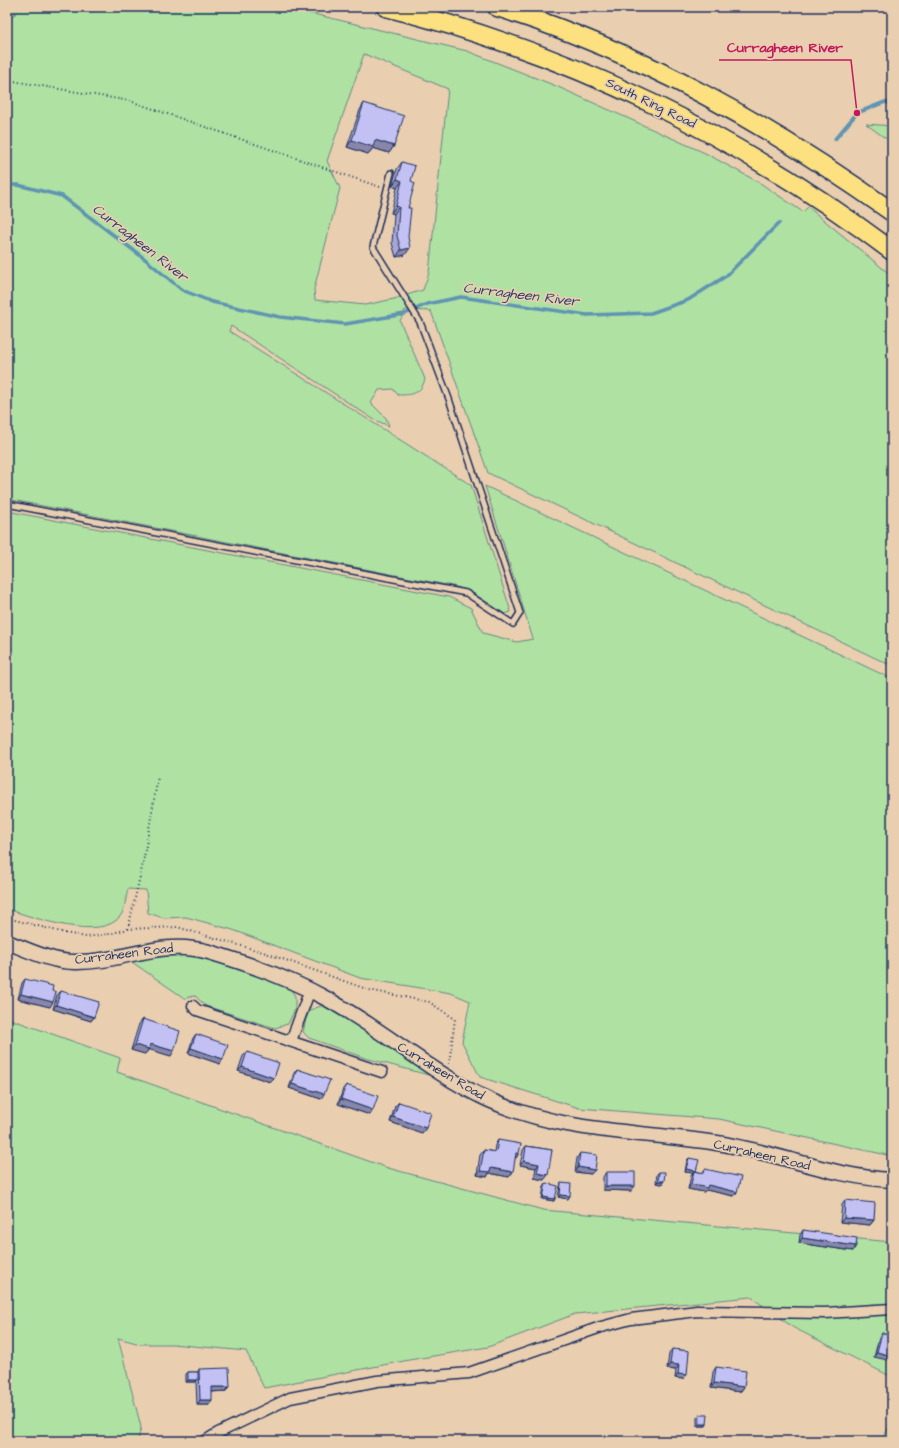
<svg xmlns="http://www.w3.org/2000/svg" width="899" height="1448" viewBox="0 0 899 1448" font-family="'Architects Daughter',sans-serif">
  <style>
    .green { fill: #aee1a2; stroke: #648880; fill-rule: evenodd }
    .lines { fill: none; stroke-linecap: round; stroke-linejoin: round }
    .stream { stroke: #5e94b3; stroke-width: 3.5 }
    .lane-casing { stroke: #1b2f5e; stroke-width: 8 }
    .street-casing { stroke: #1b2f5e; stroke-width: 13 }
    .secondary-casing { stroke: #1b2f5e; stroke-width: 17 }
    .highway-casing { stroke: #1b2f5e; stroke-width: 21 }
    .path { stroke: #1b2f5e; stroke-width: 2; stroke-dasharray: 1 3; stroke-linecap: butt }
    .lane { stroke: #e9ceb0; stroke-width: 5 }
    .street { stroke: #e9ceb0; stroke-width: 10 }
    .secondary { stroke: #e9ceb0; stroke-width: 14 }
    .highway { stroke: #fde080; stroke-width: 18 }
    .wall { fill: #a8a6d2; stroke: #1b2f5e }
    .shaded-wall { fill: #8887ab; stroke: #1b2f5e }
    .building { fill: #c3c1f4; stroke: #1b2f5e }
    .labels { text-anchor: middle; dominant-baseline: central; stroke-width: 3.5; stroke-linejoin: round; paint-order: stroke }
    .street-label { font-size: 13px; fill: #1b2f5e; stroke: #e9ceb0 }
    .water-label { font-size: 14px; font-style: italic; fill: #26406c; stroke: #e9ceb0 }
    .leader { fill: none; stroke: #c2185b; stroke-width: 1.5 }
    .callout-dot { fill: #c2185b; stroke: #e9ceb0; stroke-width: 1.5 }
    .callout-label { font-size: 14px; text-anchor: middle; font-weight: bold; fill: #c2185b; stroke: #e9ceb0; stroke-width: 3.5; stroke-linejoin: round; paint-order: stroke }
  </style>
  <rect width="100%" height="100%" fill="#e9ceb0"/>
  <filter id="ink" filterUnits="userSpaceOnUse"><feTurbulence type="fractalNoise" baseFrequency=".025" numOctaves="2"/><feDisplacementMap in="SourceGraphic" scale="8" xChannelSelector="R" yChannelSelector="G"/><feConvolveMatrix kernelMatrix="1 2 1 2 8 2 1 2 1" color-interpolation-filters="sRGB"/></filter>
  <g filter="url(#ink)">
    <path class="green" d="M7,7h278l182,44 89,35 149,67 55,30 43,29 5,-5 84,69v390l-404,-193 -57,-162 -26,-1 -5,11 25,58c-4,15 -13,16 -27,16l-5,-6 -14,1 -8,13 15,15 3,8 -16,-7 -142,-93 -2,5 242,154 40,127 -6,2 -35,-23 -13,-4 -450,-88v-480l10,-6 -10,1zM364,54l84,35 -19,184 -6,17 -29,9 -29,6 -50,-5 -1,-11 26,-101 -13,-27z
      M866,124l26,2v17z
      M485,486l407,193v477l-173,-37 -140,-11 -99,-31 -18,-35 8,-41 -19,-8 -91,-15 -127,-48 -47,-13 -22,1 -16,-5 -2,-23 -18,-1c-2,7 -3,20 -7,26 -18,28 -89,2 -114,-6v-398l442,86 22,11 12,25 34,9 16,-3z
      M173,953l27,2 73,24 16,8 6,9v13l-7,15 -13,4 -69,-22 -11,-10 -7,1 -1,3 -55,-38 7,-6z
      M321,1006h7l108,71 -71,-19 -56,-20 -6,-6 3,-13 4,-9z
      M7,1018l113,40 -3,14 271,96 155,42 349,32v135l-98,-49 -43,-31 -176,17 -87,33 -79,13 -145,28 -18,-37 -74,-7h-32l-22,-6 23,89 -3,14h-131z
      M892,1420v21h-10z"/>
    <g class="lines">
      <path class="stream" d="M835,139l22,-26 28,-11 7,2
        M7,185h11l44,11 83,63 37,31 30,12 68,15 65,7 60,-10 22,-10 34,-7 126,18 64,-2 37,-13 38,-24 53,-53"/>
      <defs>
        <path id="lane" d="M7,504l459,89 47,31 7,-11 -71,-214 -29,-77 -47,-75 18,-74"/>
        <path id="street" d="M193,1006l4,4 185,62
          M291,1041l19,-51
          M205,1441l13,-8 72,-35 87,-17 92,-8 132,-46 30,-8 66,-8 128,2 67,-4"/>
        <path id="secondary" d="M7,942c21,8 45,20 68,20 47,1 84,-24 134,-10 40,12 82,27 118,47 55,30 103,73 160,100 72,34 153,32 230,44 59,9 115,34 175,37"/>
        <path id="highway" d="M386,7c187,47 352,128 506,244
          M497,7c143,44 274,119 395,205"/>
      </defs>
      <use href="#lane" class="lane-casing"/>
      <use href="#street" class="street-casing"/>
      <use href="#secondary" class="secondary-casing"/>
      <use href="#highway" class="highway-casing"/>
      <path class="path" d="M7,80l123,21 250,86
        M7,918l58,15 21,4 23,-3 19,-5 49,-2 89,26 103,37 60,12 26,17 -6,45
        M128,929l15,-66 15,-86"/>
      <use href="#lane" class="lane"/>
      <use href="#street" class="street"/>
      <use href="#secondary" class="secondary"/>
      <use href="#highway" class="highway"/>
    </g>
    <path class="wall" d="M364,103l30,43 -5,7 -16,-5 -5,6 -21,-7 13,-37z
      M402,162l9,19 -3,27 -3,47 -9,2 -4,-14 2,-29 -3,-1 6,-25 -5,-2 5,-17z
      M25,979l25,28 -32,-8 4,-16z
      M61,991l33,26 -3,4 -38,-12 4,-14z
      M143,1019l28,37 -22,-7 -4,5 -14,-4 8,-26z
      M196,1034l27,25 -3,5 -32,-11 5,-15z
      M247,1052l23,30 -32,-11 5,-15z
      M297,1069l24,30 -32,-11 5,-15z
      M346,1085l24,30 -32,-11 5,-15z
      M399,1102l27,26 -4,5 -32,-11 5,-16z
      M498,1140l21,13 -3,5h-1l-6,19 -20,-4 -2,4 -10,-2 3,-20 4,-5 10,2 1,-7z
      M526,1146l26,4 -8,30 -10,-2 2,-10 -16,-3 3,-15z
      M580,1153l15,17 -4,4 -16,-2 2,-14z
      M689,1158l7,13 6,2 3,-4 32,23 -3,4 -28,-6 -2,2 -16,-3 3,-13 2,-3 -8,-1 2,-12z
      M606,1172l25,19 -28,-1v-13z
      M659,1172l3,12 -6,-1 1,-9z
      M546,1183l8,18 -12,-2 2,-13z
      M561,1183l7,16 -10,-2 2,-11z
      M845,1200l29,20 -4,5 -30,-3 2,-17z
      M892,1212v23l-3,-1 1,-19z
      M803,1230l50,21 -54,-8 1,-8z
      M882,1333l10,2 -18,22 5,-19z
      M672,1349l17,2 -6,28 -8,-1 1,-8 -9,-1 2,-15z
      M716,1367l28,20 -4,5 -29,-4 2,-16z
      M199,1369l27,22 -14,1 -3,13h-12l-1,-23h-10v-8l2,-2h10z
      M699,1415l8,9 -1,2h-9v-9z"/>
    <path class="shaded-wall" d="M352,140h23l19,6 -5,7 -16,-5 -5,6 -21,-7z
      M397,179l5,2 -5,7 -5,-2z
      M396,206l3,1 -5,7 -3,-1z
      M410,248l-5,7 -9,2 5,-7z
      M21,994l32,8 -3,5 -32,-8z
      M56,1005l38,12 -3,4 -38,-12z
      M150,1044l24,7 -3,5 -24,-7z
      M135,1045l14,4 -4,5 -14,-4z
      M191,1048l32,11 -3,5 -32,-11z
      M242,1067l32,11 -4,4 -32,-11z
      M292,1084l32,10 -3,5 -32,-11z
      M341,1099l32,11 -3,5 -32,-11z
      M393,1117l33,11 -4,5 -32,-11z
      M516,1153h3l-3,5 -4,-1z
      M524,1161l15,3 -3,4 -16,-3z
      M578,1167l17,3 -4,4 -16,-2z
      M491,1168l22,4 -4,5 -20,-4 -2,4 -10,-2 3,-4z
      M686,1169l8,2 -1,2 -8,-1z
      M537,1173l11,2 -4,5 -10,-2z
      M658,1181h6l-2,3 -6,-1z
      M691,1184l17,1 29,7 -3,4 -28,-6 -2,2 -16,-3z
      M606,1186h29l-4,5 -28,-1z
      M560,1195l10,1 -2,3 -10,-2z
      M543,1197l12,2 -1,2 -12,-2z
      M844,1218l30,2 -4,5 -30,-3z
      M892,1230v5l-3,-1z
      M802,1238l54,8 -3,5 -54,-8z
      M877,1352l15,4v5l-18,-4z
      M670,1364l9,1 -3,5 -9,-1z
      M678,1374l9,1 -4,4 -8,-1z
      M188,1380h10l-2,2h-10z
      M714,1383l30,4 -4,5 -29,-4z
      M212,1387h18l-4,4 -18,1z
      M200,1400h12l-3,5h-12z
      M699,1424h8l-1,2h-9z"/>
    <path class="building" d="M364,103l40,13 -10,30 -19,-6 -2,7 -21,-7z
      M402,162l13,4 -4,15 4,2 -7,25h3l-3,29 2,11 -9,2 -4,-14 2,-29 -3,-1 6,-25 -5,-2z
      M25,979l28,7 -1,5 4,1 -3,10 -32,-8z
      M61,991l38,11 -5,15 -38,-12z
      M143,1019l37,12 -6,20 -24,-7 -1,5 -14,-4z
      M196,1034l32,11 -5,14 -32,-11z
      M247,1052l32,11 -5,15 -32,-11z
      M297,1069l33,11 -6,14 -32,-10z
      M346,1085l32,11 -5,14 -32,-11z
      M399,1102l32,11 -5,15 -33,-11z
      M498,1140l23,4 -2,9h-3l-3,19 -22,-4 -1,4 -10,-1 4,-21 12,2z
      M526,1146l26,4 -4,25 -11,-2 2,-9 -15,-3z
      M580,1153l17,2 -2,15 -17,-3z
      M689,1158l10,2 -3,11 -10,-2z
      M705,1169l36,8 -4,15 -29,-7 -1,3 -16,-4 3,-13 10,2z
      M606,1172h29v14h-29z
      M659,1172h6l-1,9h-6z
      M546,1183l12,3 -3,13 -12,-2z
      M561,1183l10,1 -1,12 -10,-1z
      M845,1200l30,3 -1,17 -30,-2z
      M803,1230l54,8 -1,8 -54,-8z
      M882,1333l10,2v21l-15,-4z
      M672,1349l17,2 -2,24 -9,-1 1,-9 -9,-1z
      M716,1367l30,4 -2,16 -30,-4z
      M229,1368l1,19h-18v13h-12l-1,-31z
      M188,1372h10v8h-10z
      M699,1415h9l-1,9h-8z"/>
  </g>
  <g class="labels">
    <g class="street-label">
      <text transform="translate(651 103) rotate(26)">South Ring Road</text>
      <text transform="translate(124 954) rotate(-7)">Curraheen Road</text>
      <text transform="translate(441 1071) rotate(31)">Curraheen Road</text>
      <text transform="translate(762 1155) rotate(13)">Curraheen Road</text>
    </g>
    <g class="water-label">
      <text transform="translate(140 243) rotate(38)">Curragheen River</text>
      <text transform="translate(521 295) rotate(7)">Curragheen River</text>
    </g>
  </g>
  <path class="leader" d="M857 113L851 60H719"/>
  <circle class="callout-dot" cx="857" cy="113" r="4"/>
  <g class="callout-label">
    <text x="785" y="52">Curragheen River</text>
  </g>
  <rect width="899" height="1448" fill="none" stroke="#e9ceb0" stroke-width="24"/>
  <rect x="12" y="12" width="875" height="1424" fill="none" stroke="#1b2f5e" stroke-width="1.5" filter="url(#ink)"/>
</svg>
